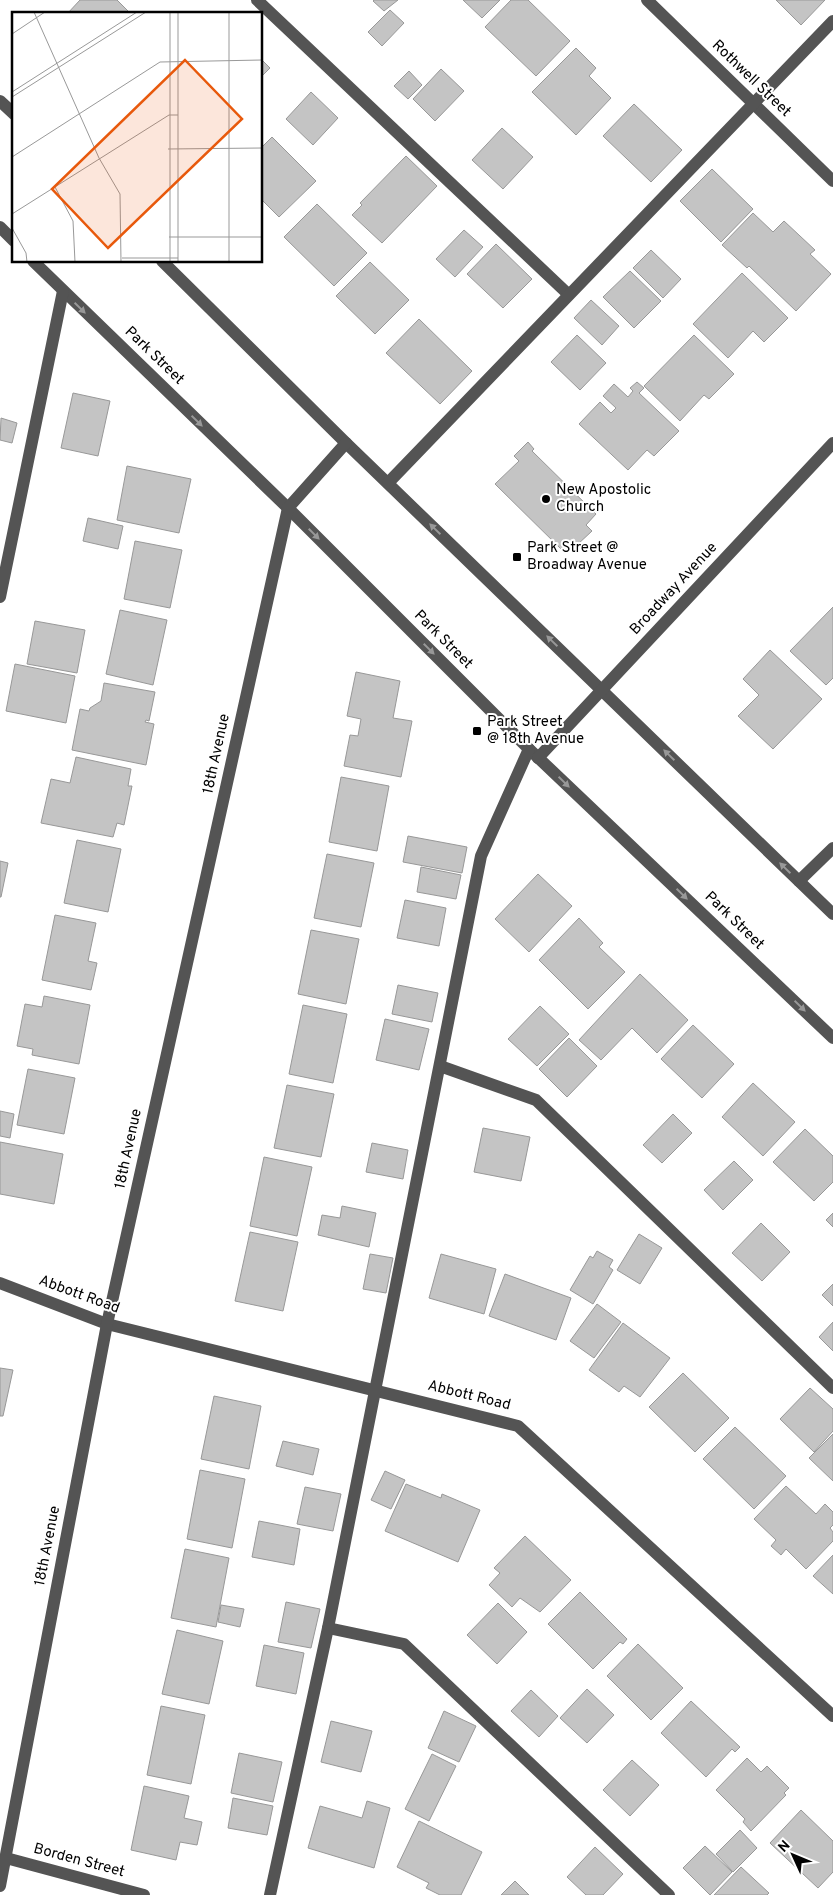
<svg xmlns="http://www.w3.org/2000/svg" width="833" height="1895" font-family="Overpass,sans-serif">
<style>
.building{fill:#c4c4c4;stroke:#989898}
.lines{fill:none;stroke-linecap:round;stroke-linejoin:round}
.minor{stroke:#545454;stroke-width:12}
.oneway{fill:#989898}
.poi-dot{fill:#000;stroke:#fff;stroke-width:2}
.labels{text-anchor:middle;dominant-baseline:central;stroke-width:4;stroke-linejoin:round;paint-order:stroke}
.street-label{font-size:15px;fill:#000;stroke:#fff}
.poi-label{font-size:15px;fill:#000;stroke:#fff;text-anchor:start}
.inset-road{fill:none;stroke:#999;stroke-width:1}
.view{fill:#e8590c;fill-opacity:0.15;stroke:#e8590c;stroke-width:2.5}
.inset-edge{fill:none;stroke:#000;stroke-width:2.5}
</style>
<rect width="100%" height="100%" fill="#fff"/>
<g class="building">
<polygon points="80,0 117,0 131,14 67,14"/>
<polygon points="398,0 384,11 373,1 374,0"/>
<polygon points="463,0 500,0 482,18"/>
<polygon points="511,0 528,0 570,41 536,76 485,27"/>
<polygon points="776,0 825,0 801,25"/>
<polygon points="390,10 404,23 382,46 368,32"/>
<polygon points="576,48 596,68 589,76 611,98 576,135 532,92"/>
<polygon points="261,59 270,68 261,77"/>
<polygon points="441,69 464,91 435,121 413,99"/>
<polygon points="409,71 422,85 408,99 394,86"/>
<polygon points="311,92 338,118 313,145 286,119"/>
<polygon points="634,104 682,150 651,182 603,136"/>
<polygon points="502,128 533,157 503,189 472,160"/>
<polygon points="272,137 316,181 279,217 261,199 261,148"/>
<polygon points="406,156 437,186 382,243 352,215 362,205 360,203"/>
<polygon points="712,169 753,209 721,242 680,201"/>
<polygon points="317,204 367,253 334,286 284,237"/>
<polygon points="753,213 773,232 784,221 815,250 810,254 831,274 796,311 749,266 747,268 722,245"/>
<polygon points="464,230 483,247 455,277 436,259"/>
<polygon points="496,244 532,279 503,308 467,274"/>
<polygon points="651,250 681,279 663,298 633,268"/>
<polygon points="370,262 409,300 375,334 336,296"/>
<polygon points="630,271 661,301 634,328 603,297"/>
<polygon points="742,273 788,318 764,342 753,331 728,358 693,324"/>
<polygon points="591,300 619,326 602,345 574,318"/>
<polygon points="419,319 472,371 440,404 386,353"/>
<polygon points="577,335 606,363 580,390 551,362"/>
<polygon points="694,335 734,374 709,399 704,395 680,421 644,386"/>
<polygon points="637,382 644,388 639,393 679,431 654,456 647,450 628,470 579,424 600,402 611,413 616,408 603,396 614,384 628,397 633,391 630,388"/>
<polygon points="73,393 110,401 98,456 61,448"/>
<polygon points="1,418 17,423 12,443 0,440"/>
<polygon points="528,442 534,449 532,451 596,514 586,525 592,531 577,545 572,540 562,550 495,484 519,461 514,456"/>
<polygon points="127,466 191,479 179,533 117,520"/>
<polygon points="88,518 123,526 118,549 83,541"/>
<polygon points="135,541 182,550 170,608 124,599"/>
<polygon points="833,607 833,678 826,685 790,651"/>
<polygon points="120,610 167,620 153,685 106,674"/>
<polygon points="35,621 85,630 77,673 27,664"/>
<polygon points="770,650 822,699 773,749 738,716 759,695 743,679"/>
<polygon points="15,664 75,676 66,723 6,711"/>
<polygon points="356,672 400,681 393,718 412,721 401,777 344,766 350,735 358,736 361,719 347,716"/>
<polygon points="104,683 155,692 149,721 146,720 145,722 154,724 146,765 72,750 80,709 89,711 90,708 101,701"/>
<polygon points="76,757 131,769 128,786 132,786 124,825 117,823 113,837 41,823 51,779 70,783"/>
<polygon points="341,777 389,786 377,851 329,842"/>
<polygon points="408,836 467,847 462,873 403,862"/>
<polygon points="77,840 121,849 108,912 64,903"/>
<polygon points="327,854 374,863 361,927 314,918"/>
<polygon points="0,861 8,863 1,897 0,897"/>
<polygon points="421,867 461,875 456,899 417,892"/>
<polygon points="538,874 572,906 529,952 495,919"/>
<polygon points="405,900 446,908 439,946 397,938"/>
<polygon points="55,915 96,923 88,961 97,963 91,990 42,980"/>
<polygon points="579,918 603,943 599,947 625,972 588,1009 539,960"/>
<polygon points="311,930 359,939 346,1004 298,994"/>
<polygon points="640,974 688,1020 657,1053 632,1028 601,1060 579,1040"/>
<polygon points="398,985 438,993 432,1022 392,1014"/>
<polygon points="44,996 90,1005 79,1064 32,1055 33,1049 17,1046 25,1004 42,1007"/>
<polygon points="303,1005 347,1014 333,1083 289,1074"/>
<polygon points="540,1006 569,1034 537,1066 508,1039"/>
<polygon points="385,1019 429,1029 419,1070 376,1060"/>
<polygon points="693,1025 734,1064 702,1098 661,1059"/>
<polygon points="569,1038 597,1066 567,1097 539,1069"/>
<polygon points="28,1069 75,1078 64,1134 17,1125"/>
<polygon points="753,1083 795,1122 763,1156 722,1117"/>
<polygon points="287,1085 334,1094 321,1157 274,1148"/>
<polygon points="0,1111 14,1114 10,1138 0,1136"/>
<polygon points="673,1114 692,1133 662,1163 643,1145"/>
<polygon points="483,1128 530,1137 521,1181 474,1172"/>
<polygon points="805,1129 833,1156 833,1182 814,1201 773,1162"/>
<polygon points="0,1142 63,1154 54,1204 0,1194"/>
<polygon points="372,1143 408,1150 403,1179 366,1172"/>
<polygon points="264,1157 312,1167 297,1236 250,1226"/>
<polygon points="734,1161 753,1180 723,1210 704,1190"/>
<polygon points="342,1206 376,1213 369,1247 318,1235 322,1215 340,1218"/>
<polygon points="833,1213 833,1227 826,1220"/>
<polygon points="761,1223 790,1252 762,1281 732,1253"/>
<polygon points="250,1232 298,1242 283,1311 235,1301"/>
<polygon points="639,1234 662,1248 640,1284 617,1270"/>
<polygon points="597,1251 613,1260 609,1267 613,1270 593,1304 570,1290 590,1256 593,1258"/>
<polygon points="370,1254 393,1258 386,1293 363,1289"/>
<polygon points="441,1254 496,1269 484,1314 429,1298"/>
<polygon points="505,1274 571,1298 556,1340 489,1316"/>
<polygon points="833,1284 833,1306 822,1295"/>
<polygon points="597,1304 621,1322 594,1358 570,1341"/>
<polygon points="833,1322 833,1351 819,1337"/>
<polygon points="623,1323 670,1358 640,1397 624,1386 619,1392 589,1370"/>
<polygon points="0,1368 13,1370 3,1416 0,1416"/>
<polygon points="683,1373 729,1418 695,1452 649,1407"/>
<polygon points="810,1388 833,1409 833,1431 814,1452 780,1419"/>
<polygon points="214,1396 261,1406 249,1469 201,1459"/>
<polygon points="735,1427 786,1476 754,1509 703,1459"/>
<polygon points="833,1434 833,1481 809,1458"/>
<polygon points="283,1441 319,1449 313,1475 276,1466"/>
<polygon points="200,1470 245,1479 232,1548 187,1539"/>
<polygon points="385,1471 405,1480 391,1509 371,1500"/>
<polygon points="406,1484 441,1498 442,1494 480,1510 458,1562 385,1531"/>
<polygon points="786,1486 816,1514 825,1504 833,1512 833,1525 830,1528 833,1532 833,1541 806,1569 786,1549 781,1555 771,1546 776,1540 754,1519"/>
<polygon points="305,1487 341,1494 333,1531 297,1524"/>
<polygon points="259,1521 300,1529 294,1565 252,1557"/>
<polygon points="525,1536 571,1580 540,1612 520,1598 512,1607 489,1585 500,1573 494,1568"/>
<polygon points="185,1549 229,1558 216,1627 171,1618"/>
<polygon points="833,1555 833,1594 813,1576"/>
<polygon points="580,1592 627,1639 623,1644 620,1642 593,1669 548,1624"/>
<polygon points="286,1602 320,1609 311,1648 278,1642"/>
<polygon points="498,1603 527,1632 497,1664 467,1635"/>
<polygon points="221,1605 244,1609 240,1627 218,1622"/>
<polygon points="177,1630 223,1641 209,1704 162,1694"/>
<polygon points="638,1644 683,1688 651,1720 607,1676"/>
<polygon points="264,1645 304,1653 296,1694 256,1686"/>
<polygon points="587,1689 614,1715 587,1743 560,1718"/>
<polygon points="531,1690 558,1716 539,1737 511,1711"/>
<polygon points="691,1701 740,1747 735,1752 732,1749 706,1777 661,1733"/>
<polygon points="161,1706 205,1715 191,1784 147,1775"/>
<polygon points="444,1711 476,1726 459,1762 428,1748"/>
<polygon points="331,1721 372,1731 361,1772 321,1762"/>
<polygon points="239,1753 282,1762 273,1802 231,1793"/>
<polygon points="432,1754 456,1766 429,1821 405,1809"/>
<polygon points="747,1758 761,1772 767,1766 789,1788 784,1793 786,1795 751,1831 743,1822 745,1819 716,1790"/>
<polygon points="632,1760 659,1785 630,1816 603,1790"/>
<polygon points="144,1786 189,1796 184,1818 202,1822 197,1845 180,1842 176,1860 131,1850"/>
<polygon points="233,1798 273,1806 267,1835 228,1828"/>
<polygon points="367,1801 390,1808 374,1868 308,1848 320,1806 362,1818"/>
<polygon points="801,1810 833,1841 833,1872 818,1888 770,1843"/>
<polygon points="419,1821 482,1852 461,1895 440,1895 426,1888 429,1883 397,1867"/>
<polygon points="740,1830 757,1848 733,1872 716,1854"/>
<polygon points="705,1846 732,1872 710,1895 683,1868"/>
<polygon points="595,1847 623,1874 603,1895 586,1895 567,1877"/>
<polygon points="741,1867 769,1893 767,1895 714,1895"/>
<polygon points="515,1881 529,1895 501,1895"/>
</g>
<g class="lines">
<g class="minor">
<polyline points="257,0 568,294"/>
<polyline points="647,0 833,181"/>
<polyline points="0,101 14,114"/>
<polyline points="0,227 14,241"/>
<polyline points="33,261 288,508 529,749 833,1038"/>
<polyline points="162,261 346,443 833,914"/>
<polyline points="388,483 833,21"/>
<polyline points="0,597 63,291"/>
<polyline points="538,758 833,443"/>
<polyline points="799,881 833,848"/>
<polyline points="440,1066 536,1100 833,1388"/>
<polyline points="0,1283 107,1324 518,1426 833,1716"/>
<polyline points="328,1628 404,1644 669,1895"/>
<polyline points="6,1858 144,1895"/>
<polyline points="0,1886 107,1324 288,508 346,443"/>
<polyline points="270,1895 328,1628 481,856 529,749"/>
</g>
</g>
<defs><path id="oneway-solid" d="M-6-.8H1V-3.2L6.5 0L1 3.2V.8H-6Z" transform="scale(1.25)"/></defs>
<g class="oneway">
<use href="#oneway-solid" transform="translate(80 308) rotate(44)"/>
<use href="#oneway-solid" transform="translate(197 421) rotate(44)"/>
<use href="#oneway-solid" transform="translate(435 529) rotate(-136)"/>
<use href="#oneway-solid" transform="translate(314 534) rotate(45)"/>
<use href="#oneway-solid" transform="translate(552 641) rotate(-136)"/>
<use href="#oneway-solid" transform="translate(429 649) rotate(45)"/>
<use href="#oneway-solid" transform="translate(669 755) rotate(-136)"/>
<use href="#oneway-solid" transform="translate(564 782) rotate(44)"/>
<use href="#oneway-solid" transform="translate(785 868) rotate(-136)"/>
<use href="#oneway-solid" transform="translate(682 894) rotate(44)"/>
<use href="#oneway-solid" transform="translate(800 1006) rotate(44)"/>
</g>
<g class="poi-dot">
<circle cx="546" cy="499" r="5"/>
<rect x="512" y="552" width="10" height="10" rx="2.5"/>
<rect x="472" y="726" width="10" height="10" rx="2.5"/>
</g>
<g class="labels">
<g class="street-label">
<text transform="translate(751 79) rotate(44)">Rothwell Street</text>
<text transform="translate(154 356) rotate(44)">Park Street</text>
<text transform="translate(674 589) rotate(-47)">Broadway Avenue</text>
<text transform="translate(443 640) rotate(45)">Park Street</text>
<text transform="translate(217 754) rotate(-78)">18th Avenue</text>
<text transform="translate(734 921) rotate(44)">Park Street</text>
<text transform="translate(129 1149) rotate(-78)">18th Avenue</text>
<text transform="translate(79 1295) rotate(20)">Abbott Road</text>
<text transform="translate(469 1396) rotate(14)">Abbott Road</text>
<text transform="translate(48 1546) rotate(-79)">18th Avenue</text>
<text transform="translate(79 1861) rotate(15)">Borden Street</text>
</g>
<g class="poi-label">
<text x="556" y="490">New Apostolic<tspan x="556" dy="17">Church</tspan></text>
<text x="527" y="548">Park Street @<tspan x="527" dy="17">Broadway Avenue</tspan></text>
<text x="487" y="722">Park Street<tspan x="487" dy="17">@ 18th Avenue</tspan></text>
</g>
</g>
<g transform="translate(12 12)">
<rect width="250" height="250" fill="#fff"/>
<path class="inset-road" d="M 22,0 L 87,146 L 108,182 L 109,250M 0,22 L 33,0M 0,80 L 125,0M 0,85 L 134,0M 156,137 L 250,136M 0,145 L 148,50 L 250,48M 43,175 L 61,209 L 63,250M 0,202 L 157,103 L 166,103M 0,216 L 14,241 L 15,250M 157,225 L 250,225M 110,246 L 166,246M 158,250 L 158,0M 166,250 L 166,0M 217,250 L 217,0"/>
<path class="view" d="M 173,48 L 230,107 L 96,236 L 40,177 Z"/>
<rect width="250" height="250" class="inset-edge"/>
</g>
<g transform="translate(793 1855) rotate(314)" stroke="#ffffff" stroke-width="4" paint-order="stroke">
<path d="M0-4L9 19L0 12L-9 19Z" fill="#000000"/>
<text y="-8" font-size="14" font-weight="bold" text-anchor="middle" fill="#000000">N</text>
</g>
</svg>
